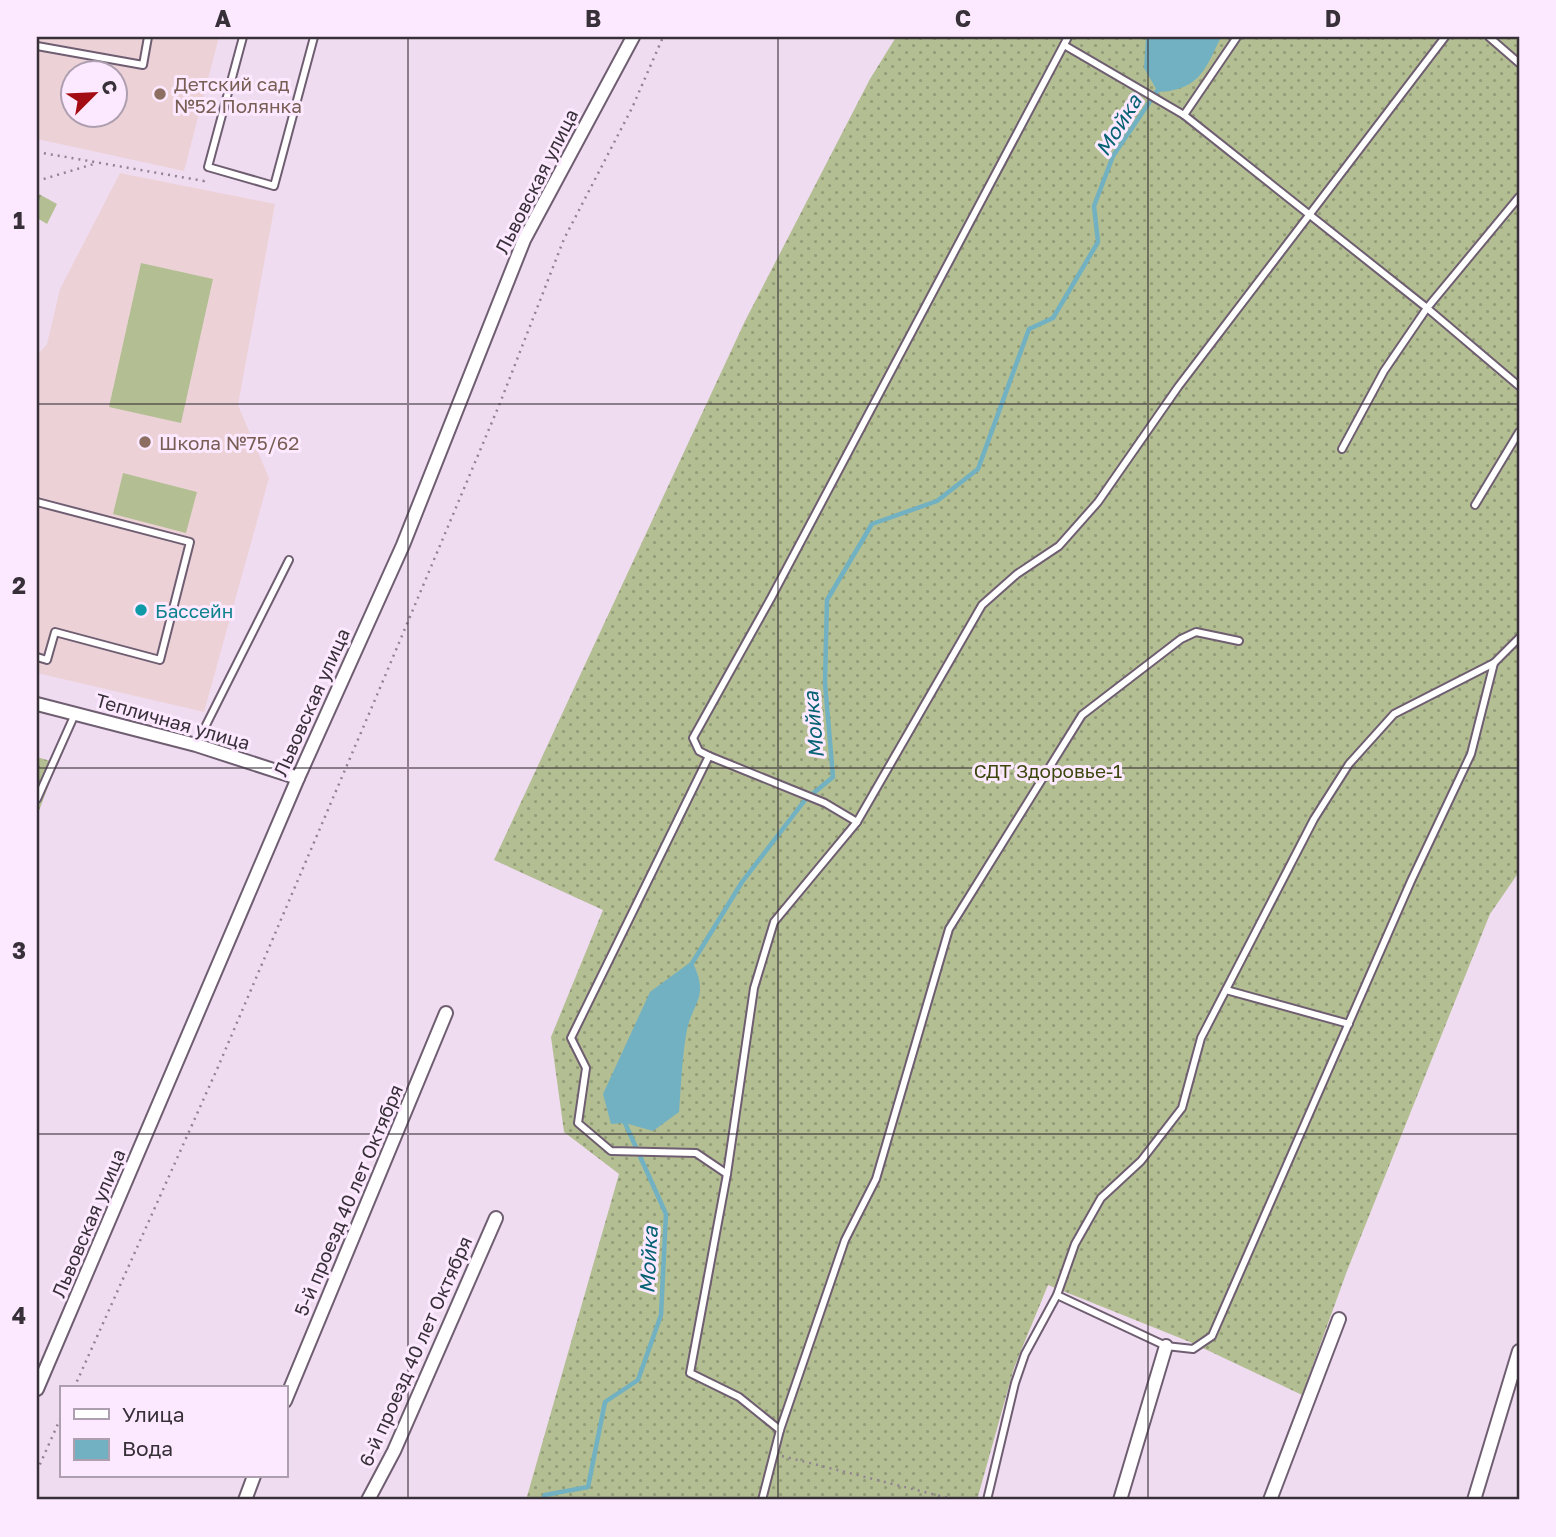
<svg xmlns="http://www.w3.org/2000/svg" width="1556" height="1537" font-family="'Golos Text',sans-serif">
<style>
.education{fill:#ecd2d7;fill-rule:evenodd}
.grass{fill:url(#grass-dots)}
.park{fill:url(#park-crowns)}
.pitch{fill:#b3bf92}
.water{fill:#72b1c2}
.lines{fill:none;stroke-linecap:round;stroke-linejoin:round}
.stream{stroke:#72b1c2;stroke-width:4.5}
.lane-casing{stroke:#6f5e71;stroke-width:10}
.street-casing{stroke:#6f5e71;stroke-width:16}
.path{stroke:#918392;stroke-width:2.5;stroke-dasharray:2 5;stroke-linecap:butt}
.lane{stroke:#fff;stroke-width:6}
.street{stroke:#fff;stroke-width:12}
.grid{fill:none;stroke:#383039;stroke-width:2;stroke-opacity:0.55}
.education-dot{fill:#8d6e63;stroke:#fde9ff;stroke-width:2.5}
.culture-dot{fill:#0f9aa8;stroke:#fde9ff;stroke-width:2.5}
.labels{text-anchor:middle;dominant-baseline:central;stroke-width:6;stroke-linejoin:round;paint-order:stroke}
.education-label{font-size:19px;fill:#785e54;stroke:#fde9ff;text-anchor:start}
.street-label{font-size:19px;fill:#383039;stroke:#fde9ff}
.culture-label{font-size:19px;fill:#0d838f;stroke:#fde9ff;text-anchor:start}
.park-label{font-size:19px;fill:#3c470e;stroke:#fde9ff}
.water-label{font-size:21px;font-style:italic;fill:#076274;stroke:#fde9ff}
.neatline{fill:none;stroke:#383039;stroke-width:2.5}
.grid-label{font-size:23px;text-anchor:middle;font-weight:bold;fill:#383039}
</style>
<defs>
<pattern id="grass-dots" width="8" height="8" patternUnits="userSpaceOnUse" patternTransform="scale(1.75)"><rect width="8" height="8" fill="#b3bf92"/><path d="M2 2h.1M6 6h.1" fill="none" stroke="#939c78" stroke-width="1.8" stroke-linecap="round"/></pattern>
<pattern id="park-crowns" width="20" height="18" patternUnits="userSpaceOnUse" patternTransform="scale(1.75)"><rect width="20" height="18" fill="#b3bf92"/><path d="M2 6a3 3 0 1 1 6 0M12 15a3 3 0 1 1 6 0" fill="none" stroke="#939c78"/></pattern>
</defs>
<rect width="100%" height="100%" fill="#f0dcf1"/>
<g class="education">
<path d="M 37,37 L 219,37 L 184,171 L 37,139 ZM 74,74 L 116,74 L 116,116 L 74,116 Z"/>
<polygon points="120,173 275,204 238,405 269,478 204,712 37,673 37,355 47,344 60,289"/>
</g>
<g class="grass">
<polygon points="896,37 1519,37 1519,872 1490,914 1347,1271 1302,1395 1190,1342 1048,1285 1014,1368 977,1500 526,1500 619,1174 564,1132 551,1037 603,910 494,860 745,321 870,79"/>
<polygon points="37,757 57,763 37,816"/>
</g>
<polygon class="park" points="37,193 57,204 47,224 37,218"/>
<g class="pitch">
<polygon points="141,263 213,279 181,423 109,407"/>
<polygon points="123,473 197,492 186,533 113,514"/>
</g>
<g class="water">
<path d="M 1146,37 L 1221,37 C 1205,70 1199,90 1158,92 L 1144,68 Z"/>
<path d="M 692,961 C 711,999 691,1002 686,1035 C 682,1060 681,1087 679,1112 L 653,1131 L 625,1123 L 611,1124 L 603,1094 L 650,992 Z"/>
</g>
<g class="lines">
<g class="stream">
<polyline points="691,965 742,882 805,800 833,777 825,683 827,600 872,524 937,501 978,469 1029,329 1053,318 1098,242 1094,206 1113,156 1159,88"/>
<polyline points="542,1500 545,1495 588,1487 605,1402 638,1380 661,1315 666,1214 625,1123 627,1118"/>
</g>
<defs>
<g id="lane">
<polyline points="243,37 208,167 274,186 314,37"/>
<polyline points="1489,37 1519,63"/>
<polyline points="1064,45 1184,115 1427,308 1519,386"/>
<polyline points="37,46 143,65 148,37"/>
<polyline points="1184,115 1237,37"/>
<polyline points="1342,449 1384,371 1427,308 1519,197"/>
<polyline points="37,502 190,542 160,660 55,632 47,660 37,657"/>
<polyline points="1475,505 1519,432"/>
<polyline points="196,745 289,560"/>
<polyline points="709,756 699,751 693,738 771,598 1068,37"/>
<polyline points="37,799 75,714"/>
<polyline points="1226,990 1349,1024"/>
<polyline points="727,1174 696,1153 611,1151 578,1123 586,1068 571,1038 709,756 825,803 857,822"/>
<polyline points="1057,1295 1166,1346 1193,1349 1212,1336 1411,881 1471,754 1494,663"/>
<polyline points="780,1430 739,1397 690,1373 727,1174 754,988 774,922 857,822 982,605 1017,574 1059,546 1098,502 1178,387 1445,37"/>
<polyline points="762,1500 780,1430 845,1240 876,1179 949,929 1082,715 1181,639 1196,632 1239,641"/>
<polyline points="987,1500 1015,1383 1025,1354 1057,1295 1075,1244 1101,1198 1141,1161 1182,1108 1201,1038 1314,819 1349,764 1394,714 1494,663 1519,638"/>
</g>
<g id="street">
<polyline points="37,704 196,745 298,778"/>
<polyline points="37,1389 298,778 403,545 524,240 633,37"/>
<polyline points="285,1401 446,1013"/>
<polyline points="245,1500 254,1476"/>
<polyline points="368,1500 394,1451 496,1218"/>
<polyline points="1120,1500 1166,1346"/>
<polyline points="1270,1500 1339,1319"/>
<polyline points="1474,1500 1519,1351"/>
</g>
</defs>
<use href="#lane" class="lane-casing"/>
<use href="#street" class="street-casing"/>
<g class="path">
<polyline points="37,152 204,181 205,177"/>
<polyline points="37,181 97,163"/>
<polyline points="74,1388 218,1067 377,695 500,403 564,239 632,108 663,37"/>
<polyline points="782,1456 956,1500"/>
<polyline points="37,1471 61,1417"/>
</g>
<use href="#lane" class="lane"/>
<use href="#street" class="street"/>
</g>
<path class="grid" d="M 408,37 L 408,1500M 778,37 L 778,1500M 1148,37 L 1148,1500M 37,404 L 1519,404M 37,768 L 1519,768M 37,1134 L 1519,1134"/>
<g class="education-dot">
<circle cx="160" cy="94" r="7"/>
<circle cx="145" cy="442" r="7"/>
</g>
<circle class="culture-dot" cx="141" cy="610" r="7"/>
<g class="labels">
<g class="education-label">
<text x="174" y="83">Детский сад<tspan x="174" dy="22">№52 Полянка</tspan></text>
<text x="159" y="442">Школа №75/62</text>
</g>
<g class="street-label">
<text transform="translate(536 181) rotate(-63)">Львовская улица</text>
<text transform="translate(311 702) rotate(-66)">Львовская улица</text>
<text transform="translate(173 721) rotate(16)">Тепличная улица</text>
<text transform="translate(348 1200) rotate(-67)">5-й проезд 40 лет Октября</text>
<text transform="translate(88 1223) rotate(-67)">Львовская улица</text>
<text transform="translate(415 1351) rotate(-66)">6-й проезд 40 лет Октября</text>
</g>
<g class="culture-label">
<text x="155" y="610">Бассейн</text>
</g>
<g class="park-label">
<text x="1048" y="770">СДТ Здоровье-1</text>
</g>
<g class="water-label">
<text transform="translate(1118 125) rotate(-58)">Мойка</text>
<text transform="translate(813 725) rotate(-95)">Мойка</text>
<text transform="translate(648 1260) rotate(-87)">Мойка</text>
</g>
</g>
<rect width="1556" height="1537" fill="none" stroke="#fde9ff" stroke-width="77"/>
<rect x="60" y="1386" width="228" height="91" fill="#fde9ff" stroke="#ae9fb0" stroke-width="2"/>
<rect x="74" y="1409" width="35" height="10" fill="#ffffff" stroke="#ae9fb0" stroke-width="2"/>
<text x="122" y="1422" font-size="21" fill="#383039">Улица</text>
<rect x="74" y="1439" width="35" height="21" fill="#72b1c2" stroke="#ae9fb0" stroke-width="2"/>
<text x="122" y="1456" font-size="21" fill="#383039">Вода</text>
<g transform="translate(94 94) rotate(66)"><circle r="33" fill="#fde9ff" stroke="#ae9fb0" stroke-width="2"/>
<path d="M0-5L12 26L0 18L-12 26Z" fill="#a40c13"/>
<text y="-10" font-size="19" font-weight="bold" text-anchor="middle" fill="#383039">С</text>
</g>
<rect x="38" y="38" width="1480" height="1460" class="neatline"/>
<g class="grid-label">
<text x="223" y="27">A</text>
<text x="593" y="27">B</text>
<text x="963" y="27">C</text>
<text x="1333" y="27">D</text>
<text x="19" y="229">1</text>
<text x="19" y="594">2</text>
<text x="19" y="959">3</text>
<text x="19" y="1324">4</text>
</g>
</svg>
